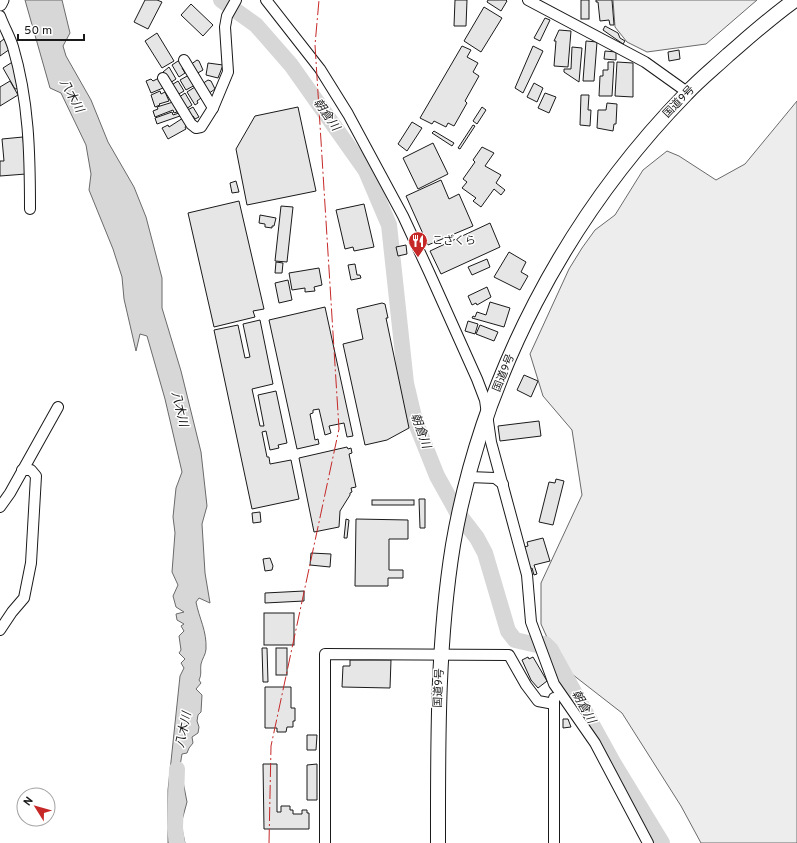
<svg xmlns="http://www.w3.org/2000/svg" width="797" height="843" font-family="Overpass,'Noto Sans JP',sans-serif">
<style>
.green{fill:#ededed;stroke:#6a6a6a}
.water{fill:#d7d7d7;stroke:#6a6a6a}
.lines{fill:none;stroke-linecap:round;stroke-linejoin:round}
.river{stroke:#d7d7d7;stroke-width:16}
.building{fill:#e6e6e6;stroke:#1a1a1a}
.minor-casing{stroke:#1a1a1a;stroke-width:12}
.major-casing{stroke:#1a1a1a;stroke-width:15}
.highway-casing{stroke:#1a1a1a;stroke-width:16}
.minor{stroke:#fff;stroke-width:10}
.major{stroke:#fff;stroke-width:13}
.highway{stroke:#fff;stroke-width:14}
.power{stroke:#c62828;stroke-width:1;stroke-dasharray:14 3 2 3;stroke-linecap:butt}
.labels{text-anchor:middle;dominant-baseline:central;stroke-width:3;stroke-linejoin:round;paint-order:stroke}
.street-label{font-size:11px;fill:#1a1a1a;stroke:#fff}
.poi-label{font-size:11px;fill:#1a1a1a;stroke:#fff;text-anchor:start}
.water-label{font-size:12px;font-style:italic;fill:#1a1a1a;stroke:#fff}
</style>
<rect width="100%" height="100%" fill="#fff"/>
<g class="green">
<polygon points="613,0 757,0 706,44 647,52 627,42 615,27"/>
<polygon points="797,101 797,843 701,843 681,806 622,713 559,664 541,624 541,583 582,495 572,430 543,396 530,354 569,269 582,248 595,230 615,215 643,170 667,151 679,156 716,180 745,164"/>
</g>
<path class="water" d="M 25,0 L 62,0 L 70,33 L 63,46 L 66,56 L 91,100 L 108,142 L 134,187 L 146,217 L 162,278 L 162,308 L 181,371 L 201,452 L 207,506 L 202,524 L 205,573 L 210,603 L 199,598 L 196,602 C 199,618 207,631 206,649 C 206,654 202,659 201,664 C 200,670 202,674 199,680 L 201,683 L 196,689 L 202,695 L 201,712 L 198,715 L 197,721 L 199,727 L 198,733 L 192,737 L 193,743 L 189,748 L 187,753 L 182,754 L 180,766 L 187,802 L 181,824 L 185,843 L 168,843 L 168,790 L 180,676 L 184,668 L 181,663 L 185,659 L 179,653 L 181,650 L 179,636 L 184,631 L 181,626 L 184,624 L 177,620 L 176,614 L 184,612 L 176,607 L 173,596 L 178,585 L 172,572 L 175,533 L 173,517 L 176,488 L 182,472 L 165,399 L 147,336 L 140,334 L 136,351 L 124,299 L 122,277 L 113,249 L 89,190 L 91,174 L 86,145 L 61,93 L 50,88 Z"/>
<g class="lines">
<g class="river">
<polyline points="221,0 256,25 291,65 366,171 389,225 406,383 415,421 437,476 457,512 477,538 485,553 508,631 515,640 537,645 545,644 551,650 614,764 662,843"/>
<polyline points="177,843 175,828 177,769"/>
</g>
</g>
<g class="building">
<polygon points="145,0 157,0 162,2 148,29 134,22"/>
<polygon points="455,0 467,0 466,26 454,26"/>
<polygon points="488,0 506,0 507,1 501,11 487,2"/>
<rect x="581" y="0" width="8" height="19"/>
<polygon points="596,0 612,0 614,25 610,25 609,20 600,21 598,2 596,2"/>
<polygon points="191,4 213,25 203,36 181,15"/>
<polygon points="484,7 502,18 481,52 464,41"/>
<polygon points="545,18 550,20 540,41 534,38"/>
<polygon points="605,26 618,33 620,38 625,41 623,44 603,30"/>
<polygon points="559,30 571,31 568,67 554,66 556,41 554,41"/>
<polygon points="157,33 174,61 162,68 145,41"/>
<polygon points="4,39 10,49 0,56 0,42"/>
<polygon points="586,41 597,42 594,81 583,81"/>
<polygon points="462,46 471,50 467,57 478,63 473,72 479,76 465,101 467,103 454,126 448,123 446,127 434,121 432,124 420,118"/>
<polygon points="533,46 543,51 523,93 515,88"/>
<polygon points="572,47 582,48 579,82 564,72 564,69 571,69"/>
<polygon points="679,50 680,59 669,61 668,52"/>
<polygon points="605,51 616,52 616,60 604,59"/>
<polygon points="197,60 199,61 203,70 196,74 190,65"/>
<polygon points="14,61 21,88 15,89 3,68"/>
<polygon points="178,61 181,61 184,67 182,68 185,73 179,77 172,65"/>
<polygon points="608,62 614,62 612,96 599,96 600,76 603,76 603,70 608,70"/>
<polygon points="617,62 633,63 633,97 615,96"/>
<polygon points="208,63 223,65 218,78 206,75"/>
<polygon points="169,67 176,79 170,83 163,72"/>
<polygon points="189,75 195,85 186,90 180,80"/>
<polygon points="159,78 163,88 151,93 146,81 151,79 153,81"/>
<polygon points="208,80 211,81 215,89 208,94 202,84"/>
<polygon points="10,81 18,95 0,106 0,87"/>
<polygon points="178,81 184,91 177,95 170,86"/>
<polygon points="534,83 543,88 537,102 527,97"/>
<polygon points="195,87 201,98 197,101 198,103 195,105 187,92"/>
<polygon points="160,91 161,94 165,92 169,101 159,104 160,105 155,107 151,95"/>
<polygon points="185,93 192,105 186,109 178,98"/>
<polygon points="545,93 556,97 549,113 538,108"/>
<polygon points="581,95 589,95 588,110 591,110 590,126 580,125"/>
<polygon points="173,102 177,112 174,113 173,110 155,117 153,111 158,109 157,107"/>
<polygon points="607,103 617,104 616,124 614,124 613,131 597,128 598,110 606,110"/>
<polygon points="193,107 199,117 195,119 193,116 190,118 186,111"/>
<polygon points="298,107 316,191 247,205 236,149 255,116"/>
<polygon points="482,107 486,110 477,124 473,121"/>
<polygon points="172,112 173,115 179,113 180,116 157,124 155,118"/>
<polygon points="183,118 187,126 185,127 186,129 168,139 162,128 168,125 169,127"/>
<polygon points="412,122 422,128 407,151 398,144"/>
<polygon points="473,125 475,126 460,149 458,148"/>
<polygon points="434,131 454,143 452,146 432,133"/>
<polygon points="23,137 26,174 0,176 0,161 4,161 2,139"/>
<polygon points="433,143 448,174 418,189 403,158"/>
<polygon points="482,147 494,153 485,166 501,175 496,183 505,190 501,195 494,189 481,207 473,201 476,198 462,188 467,182 463,179 475,162 473,160"/>
<polygon points="441,180 449,199 459,194 473,226 428,245 406,196"/>
<polygon points="236,181 239,192 232,193 230,183"/>
<polygon points="239,201 264,309 253,311 255,317 214,327 188,213"/>
<polygon points="364,204 374,247 354,251 353,247 345,249 336,210"/>
<polygon points="281,206 293,207 287,262 275,261"/>
<polygon points="260,215 276,218 274,226 272,226 272,228 265,227 265,224 259,223"/>
<polygon points="490,223 500,247 441,274 430,251"/>
<polygon points="406,245 407,254 398,256 396,247"/>
<polygon points="509,252 526,262 521,272 528,276 520,290 494,277"/>
<polygon points="487,259 490,267 472,275 468,267"/>
<polygon points="276,262 283,263 282,273 275,273"/>
<polygon points="355,264 357,275 360,275 361,278 351,280 348,265"/>
<polygon points="319,268 322,285 314,287 315,291 305,292 305,288 292,290 289,273"/>
<polygon points="288,280 292,300 279,303 275,283"/>
<polygon points="487,287 491,297 477,305 476,303 472,305 468,296"/>
<polygon points="490,302 510,308 504,327 472,318 473,316 475,317 477,312 486,315"/>
<polygon points="382,303 385,304 388,318 386,318 409,428 387,440 365,445 343,344 363,339 357,309"/>
<polygon points="325,307 353,436 347,437 344,423 329,426 331,433 325,435 319,409 313,410 313,413 310,414 315,440 318,439 319,444 297,449 269,320"/>
<polygon points="260,320 273,384 252,389 260,426 264,426 258,395 276,391 287,443 278,445 279,448 270,450 266,431 262,432 267,457 269,457 270,464 291,460 299,499 252,509 214,330 238,325 245,358 250,357 243,324"/>
<polygon points="468,321 478,324 475,334 465,331"/>
<polygon points="480,325 498,332 494,341 476,334"/>
<polygon points="524,375 538,381 531,397 517,390"/>
<polygon points="539,421 541,436 500,441 498,426"/>
<polygon points="347,447 348,449 351,448 352,453 349,454 356,487 351,488 352,492 350,493 350,495 340,511 339,527 314,532 299,458"/>
<polygon points="556,479 564,481 553,525 539,522 549,482 555,483"/>
<polygon points="419,499 425,499 425,528 420,528"/>
<rect x="372" y="500" width="42" height="5"/>
<polygon points="260,512 261,522 253,523 252,513"/>
<polygon points="346,519 349,520 347,538 344,538"/>
<polygon points="356,519 408,520 408,539 389,539 389,570 403,570 403,578 388,578 388,586 355,586"/>
<polygon points="543,538 550,561 534,565 537,574 534,575 532,568 528,570 524,547 528,546 527,542"/>
<polygon points="311,553 331,554 330,567 310,565"/>
<polygon points="270,558 273,566 272,570 265,571 263,559"/>
<polygon points="304,591 304,601 265,603 265,593"/>
<rect x="264" y="613" width="30" height="32"/>
<polygon points="262,648 267,648 268,682 263,682"/>
<rect x="276" y="648" width="11" height="27"/>
<polygon points="528,657 529,659 533,657 547,681 538,688 531,680 522,660"/>
<polygon points="350,660 391,660 390,688 342,687 343,666 350,666"/>
<polygon points="265,687 291,687 291,708 295,708 295,721 293,721 293,727 287,727 286,732 277,732 277,728 265,728"/>
<polygon points="563,719 568,719 571,727 563,728"/>
<polygon points="307,735 317,735 316,750 307,750"/>
<polygon points="263,764 277,764 277,812 281,812 281,806 290,806 290,810 293,810 293,814 302,814 302,810 307,810 307,813 309,813 309,829 264,829"/>
<polygon points="317,764 317,800 307,800 307,765"/>
</g>
<g class="lines">
<defs>
<g id="minor">
<polyline points="266,0 320,69 348,114 403,216 429,272 477,379 485,400 491,442 527,575 531,622 554,684 595,743 648,843"/>
<polyline points="528,0 645,62 687,92"/>
<path d="M 0,16 C 4,27 10,37 13,47 C 29,101 30,154 30,209"/>
<polyline points="184,60 213,108"/>
<polyline points="163,78 191,124 196,128 201,127 213,108 228,72 225,27 227,16 236,0"/>
<polyline points="469,477 495,478 503,484"/>
<polyline points="0,507 10,493 58,407"/>
<polyline points="0,630 12,612 24,598 31,563 36,476 31,470 22,470"/>
<polyline points="325,843 325,654 509,655 526,685 538,701 554,704"/>
<polyline points="554,843 554,698"/>
</g>
<polyline id="major" points="0,4 2,0"/>
<path id="highway" d="M 438,843 C 438,744 437,644 453,545 C 482,377 566,217 686,94 C 699,80 714,68 728,55 C 750,36 771,17 795,0"/>
</defs>
<use href="#minor" class="minor-casing"/>
<use href="#major" class="major-casing"/>
<use href="#highway" class="highway-casing"/>
<use href="#minor" class="minor"/>
<use href="#major" class="major"/>
<use href="#highway" class="highway"/>
<polyline class="power" points="269,843 271,746 339,429 315,45 319,0"/>
</g>
<defs>
<symbol id="restaurant-pin" viewBox="-11 -11 22 30"><path d="M0 17L-7.5 6A9.5 9.5 0 1 1 7.5 6Z" fill="#c62828" stroke="#fff"/><path d="M-5-6h1v4h1v-4h1v4h1v-4h1v5L-1.5 .5V6h-2V.5L-5-1ZM5-6V6H3V1.5H1.5Q1.5-4 5-6Z" fill="#fff"/></symbol>
</defs>
<g fill-rule="evenodd">
<use href="#restaurant-pin" x="407" y="230" width="22" height="30"/>
</g>
<g class="labels">
<g class="street-label">
<text transform="translate(679 102) rotate(-46)">国道9号</text>
<text transform="translate(504 373) rotate(-68)">国道9号</text>
<text transform="translate(439 688) rotate(-87)">国道9号</text>
</g>
<g class="poi-label">
<text x="432" y="241">こざくら</text>
</g>
<g class="water-label">
<text transform="translate(71 96) rotate(61)">八木川</text>
<text transform="translate(326 115) rotate(55)">朝倉川</text>
<text transform="translate(179 409) rotate(77)">八木川</text>
<text transform="translate(420 431) rotate(70)">朝倉川</text>
<text transform="translate(583 707) rotate(61)">朝倉川</text>
<text transform="translate(184 730) rotate(-78)">八木川</text>
</g>
</g>
<g transform="translate(36 807) rotate(307)"><circle r="19" fill="#ffffff" stroke="#a3a3a3"/>
<path d="M0-3L7 15L0 10L-7 15Z" fill="#c62828"/>
<text y="-6" font-size="11" font-weight="bold" text-anchor="middle" fill="#1a1a1a">N</text>
</g>
<path d="M18 34v6h66v-6" fill="none" stroke="#1a1a1a" stroke-width="2"/>
<text x="24" y="34" font-size="12" fill="#1a1a1a" stroke="#ffffff" stroke-width="3" paint-order="stroke">50 m</text>
</svg>
